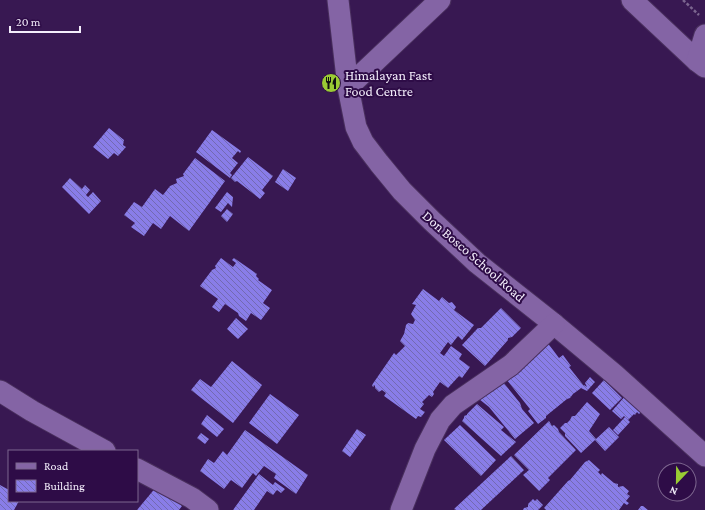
<svg xmlns="http://www.w3.org/2000/svg" width="705" height="510" font-family="'Crimson Pro',serif">
<style>
.building{fill:url(#building-back-hatch)}
.lines{fill:none;stroke-linecap:round;stroke-linejoin:round}
.minor-casing{stroke:#492f5d;stroke-width:23}
.path{stroke:#7b658f;stroke-width:2.5;stroke-dasharray:3 2;stroke-linecap:butt}
.minor{stroke:#8464a5;stroke-width:21}
.labels{text-anchor:middle;dominant-baseline:central;stroke-width:4;stroke-linejoin:round;paint-order:stroke}
.poi-label{font-size:14px;fill:#f3edfb;stroke:#2e0c47;text-anchor:start}
.street-label{font-size:14px;fill:#f3edfb;stroke:#2e0c47}
</style>
<defs>
<pattern id="building-back-hatch" width="6" height="6" patternUnits="userSpaceOnUse"><rect width="6" height="6" fill="#897de8"/><path d="M-1 5l2 2M0 0l6 6M5-1l2 2" fill="none" stroke="#736ab1"/></pattern>
</defs>
<rect width="100%" height="100%" fill="#381852"/>
<g class="building">
<polygon points="109,128 124,140 123,145 126,147 118,156 114,153 108,159 93,147"/>
<polygon points="212,130 241,151 240,153 238,151 232,158 238,163 230,173 232,175 230,178 196,152"/>
<polygon points="248,157 273,176 262,190 265,193 260,199 237,181 235,182 231,178"/>
<polygon points="195,158 225,181 189,231 170,216 161,229 153,223 144,236 131,227 135,223 124,215 134,202 142,207 155,189 163,195 170,186 177,183 176,179 184,176 183,174"/>
<polygon points="283,169 296,178 288,191 275,182"/>
<polygon points="70,178 82,189 85,185 90,190 86,195 88,197 93,192 101,201 89,214 62,187"/>
<polygon points="227,192 233,197 232,207 228,203 221,212 215,208"/>
<polygon points="227,209 233,214 227,222 221,216"/>
<polygon points="221,258 233,267 236,263 232,260 234,258 257,274 256,276 259,279 258,280 272,290 263,303 270,308 261,320 251,313 246,321 239,316 238,313 225,304 219,312 212,307 218,299 200,286 212,270 216,268 215,266"/>
<polygon points="423,289 439,301 442,297 449,303 452,302 456,307 454,310 474,325 462,340 458,336 451,345 448,342 440,353 444,356 451,346 462,354 459,359 470,367 462,378 459,376 448,388 440,382 433,392 434,394 432,397 429,395 422,402 424,404 420,409 425,412 421,417 418,416 416,419 384,396 386,393 382,390 379,392 375,388 375,385 373,387 372,385 394,353 396,355 405,346 400,341 404,334 406,325 408,323 413,324 415,320 411,314 416,305 412,304"/>
<polygon points="501,308 521,328 512,337 508,338 508,340 485,366 462,345 478,328 481,328"/>
<polygon points="236,318 248,329 238,339 227,329"/>
<polygon points="544,338 559,358 563,355 571,366 569,367 584,386 573,394 570,398 567,399 546,416 546,418 538,424 528,411 530,409 502,374"/>
<polygon points="232,361 262,385 260,388 233,423 191,390 200,379 211,387"/>
<polygon points="499,377 520,403 522,409 534,423 515,439 489,407 479,399"/>
<polygon points="590,377 595,382 587,391 581,388 584,385 587,387 585,383"/>
<polygon points="604,380 622,398 610,410 592,393"/>
<polygon points="270,394 299,415 277,444 249,423"/>
<polygon points="627,394 644,409 639,414 637,412 635,415 634,414 628,420 624,416 621,419 612,411"/>
<polygon points="587,402 600,414 589,431 596,439 609,427 619,437 605,451 595,440 581,453 565,436 565,433 560,428 565,423 567,423 570,420 572,416 575,416"/>
<polygon points="477,404 504,427 501,430 516,442 501,456 462,421 464,418 464,416 467,415 467,414"/>
<polygon points="207,415 224,429 217,437 201,424"/>
<polygon points="625,417 630,422 618,435 613,430"/>
<polygon points="549,421 552,426 554,425 558,429 559,432 576,450 548,478 550,480 539,491 523,475 529,470 514,455"/>
<polygon points="460,425 496,460 481,476 444,440"/>
<polygon points="357,429 366,435 350,457 342,451"/>
<polygon points="245,430 308,475 296,494 274,478 276,474 264,466 256,476 253,473 242,488 231,480 224,489 200,471 208,459 214,463 223,451 227,455"/>
<polygon points="201,433 209,439 205,444 197,438"/>
<polygon points="511,456 524,470 481,510 456,510 454,509"/>
<polygon points="589,460 600,470 598,472 601,475 602,473 614,483 618,484 618,487 623,486 629,491 627,494 630,496 626,501 629,503 627,505 624,503 619,510 546,510 544,508 568,481 570,480 585,462"/>
<polygon points="259,474 273,485 275,482 285,489 281,493 277,490 273,495 267,491 254,510 233,510"/>
<polygon points="0,485 9,490 9,501 19,501 14,510 0,510"/>
<polygon points="157,486 182,506 179,510 137,510"/>
<polygon points="533,499 535,501 537,499 543,505 538,510 523,510 524,508 528,507 528,504"/>
<polygon points="641,506 643,506 648,510 638,510"/>
</g>
<g class="lines">
<defs>
<g id="minor">
<polyline points="338,0 348,87 356,127 363,142 379,163 402,191 432,221 477,263 554,324 614,374 705,456"/>
<polyline points="632,0 697,61 705,67"/>
<polyline points="697,61 705,35"/>
<polyline points="348,87 440,0"/>
<polyline points="0,391 32,411 105,451"/>
<polyline points="137,469 192,498 208,510"/>
<polyline points="401,510 425,449 440,420 453,405 511,365 554,324"/>
</g>
</defs>
<use href="#minor" class="minor-casing"/>
<polyline class="path" points="683,0 699,15"/>
<use href="#minor" class="minor"/>
</g>
<defs>
<symbol id="restaurant-disc" viewBox="-11 -11 22 22"><circle r="9.5" fill="#9acb34" stroke="#2e0c47"/><path d="M-5-6h1v4h1v-4h1v4h1v-4h1v5L-1.5 .5V6h-2V.5L-5-1ZM5-6V6H3V1.5H1.5Q1.5-4 5-6Z" fill="#111"/></symbol>
</defs>
<g fill-rule="evenodd">
<use href="#restaurant-disc" x="320" y="72" width="22" height="22"/>
</g>
<g class="labels">
<g class="poi-label">
<text x="345" y="75">Himalayan Fast<tspan x="345" dy="16">Food Centre</tspan></text>
</g>
<g class="street-label">
<text transform="translate(474 256) rotate(41)">Don Bosco School Road</text>
</g>
</g>
<rect x="8" y="450" width="130" height="52" fill="#2e0c47" stroke="#7d668f"/>
<rect x="16" y="463" width="20" height="6" fill="#8464a5" stroke="#7d668f"/>
<text x="44" y="470" font-size="12" fill="#f3edfb">Road</text>
<rect x="16" y="480" width="20" height="12" fill="url(#building-back-hatch)" stroke="#7d668f"/>
<text x="44" y="490" font-size="12" fill="#f3edfb">Building</text>
<g transform="translate(677 482) rotate(202)"><circle r="19" fill="#2e0c47" stroke="#7d668f"/>
<path d="M0-3L7 15L0 10L-7 15Z" fill="#9acb34"/>
<text y="-6" font-size="11" font-weight="bold" text-anchor="middle" fill="#f3edfb">N</text>
</g>
<path d="M10 26v6h70v-6" fill="none" stroke="#f3edfb" stroke-width="2"/>
<text x="16" y="26" font-size="12" fill="#f3edfb" stroke="#2e0c47" stroke-width="3" paint-order="stroke">20 m</text>
</svg>
